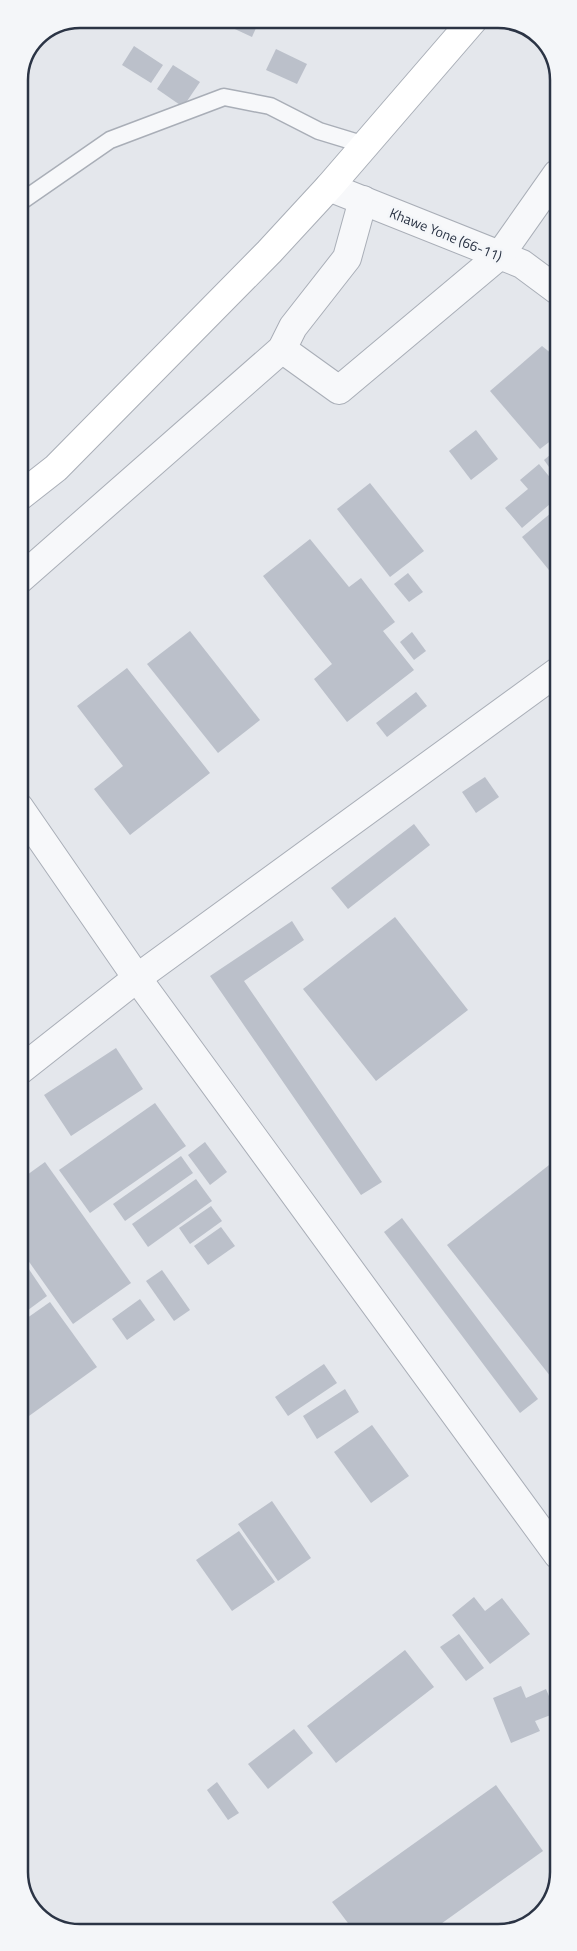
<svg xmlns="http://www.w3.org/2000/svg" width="577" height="1951" font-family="'Titillium Web',sans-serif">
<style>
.building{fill:#bbc0ca}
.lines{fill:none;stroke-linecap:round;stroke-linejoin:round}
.service-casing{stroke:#a9aeb7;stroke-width:19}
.minor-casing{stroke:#a9aeb7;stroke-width:30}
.secondary-casing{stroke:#a9aeb7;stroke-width:30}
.service{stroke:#f7f8fa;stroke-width:16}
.minor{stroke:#f7f8fa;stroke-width:28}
.secondary{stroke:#fff;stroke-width:28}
.labels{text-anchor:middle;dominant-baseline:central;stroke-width:5;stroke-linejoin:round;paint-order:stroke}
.street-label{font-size:14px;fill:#2b3445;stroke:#f4f6f9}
.rim{fill:none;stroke:#2b3445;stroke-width:2.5}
</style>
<rect width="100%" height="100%" fill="#e4e7ec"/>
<g class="building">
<polygon points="226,19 260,19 252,37 224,24"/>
<polygon points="264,19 285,19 280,28"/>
<polygon points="134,46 163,65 151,83 122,65"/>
<polygon points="276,49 307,64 297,84 266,70"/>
<polygon points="173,65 200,82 183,107 157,89"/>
<polygon points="542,346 557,358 557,436 540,449 490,391"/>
<polygon points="476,430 498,459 471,480 449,451"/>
<polygon points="557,449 557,472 554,474 544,460"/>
<polygon points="539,464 557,486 557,498 522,528 505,508 528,489 520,480"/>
<polygon points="370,483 424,551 390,577 337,509"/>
<polygon points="557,508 557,580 522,537"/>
<polygon points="310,539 349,587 361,578 395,622 383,631 414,670 347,722 314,679 332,664 263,576"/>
<polygon points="408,573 423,592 409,602 394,584"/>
<polygon points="190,631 260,720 218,753 147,664"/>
<polygon points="412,632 426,651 414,660 400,642"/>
<polygon points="127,668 210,773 130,835 94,789 123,766 77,706"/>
<polygon points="416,692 427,706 387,737 376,723"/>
<polygon points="485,777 499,797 476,813 462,792"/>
<polygon points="414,824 430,845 348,909 331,888"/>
<polygon points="395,917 468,1010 376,1081 303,989"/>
<polygon points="292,921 304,940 244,981 382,1182 361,1195 210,976"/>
<polygon points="116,1048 143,1089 71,1136 44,1095"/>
<polygon points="155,1103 186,1146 90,1213 59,1170"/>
<polygon points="205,1142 227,1172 210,1185 188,1155"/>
<polygon points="181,1156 193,1173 125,1221 113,1204"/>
<polygon points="558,1158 558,1386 447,1245"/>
<polygon points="45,1162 131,1283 73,1324 20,1249 20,1180"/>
<polygon points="196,1179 212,1201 148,1247 132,1224"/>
<polygon points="211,1206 222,1221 190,1244 179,1228"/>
<polygon points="402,1218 538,1399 520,1413 384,1232"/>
<polygon points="221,1227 235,1246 208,1265 194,1246"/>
<polygon points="20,1256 47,1296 20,1316"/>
<polygon points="162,1270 190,1310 174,1321 146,1281"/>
<polygon points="140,1299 155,1320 127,1340 112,1319"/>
<polygon points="50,1302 97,1367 22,1421 20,1418 20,1323"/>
<polygon points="324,1364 337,1383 288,1416 275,1397"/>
<polygon points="345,1389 359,1412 317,1439 303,1416"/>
<polygon points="372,1425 409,1476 371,1503 334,1452"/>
<polygon points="272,1501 311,1558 278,1581 238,1524"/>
<polygon points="239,1531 275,1582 232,1611 196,1560"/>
<polygon points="474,1597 485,1611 502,1598 530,1634 490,1664 452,1615"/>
<polygon points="459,1634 484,1668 466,1681 440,1647"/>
<polygon points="405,1650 434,1687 336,1763 307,1726"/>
<polygon points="521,1686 526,1698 546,1689 556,1713 535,1721 540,1731 511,1743 493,1698"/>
<polygon points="294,1729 313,1753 268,1789 248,1764"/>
<polygon points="217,1782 239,1813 228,1820 207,1790"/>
<polygon points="496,1785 543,1851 431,1931 354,1931 332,1902"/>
</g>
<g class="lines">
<defs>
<polyline id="service" points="19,203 110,140 224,97 270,106 319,131 365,145"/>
<g id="minor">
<polyline points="329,187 522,264 557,290"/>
<polyline points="282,349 339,390 500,255 557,174"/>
<polyline points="19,580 282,349 293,327 347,258 363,200"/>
<polyline points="19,807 137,978 558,1555"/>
<polyline points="19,1071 137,978 557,672"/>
</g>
<polyline id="secondary" points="19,497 56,468 269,252 329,187 474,19"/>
</defs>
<use href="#service" class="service-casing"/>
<use href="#minor" class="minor-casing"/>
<use href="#secondary" class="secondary-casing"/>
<use href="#service" class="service"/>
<use href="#minor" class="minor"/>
<use href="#secondary" class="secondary"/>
</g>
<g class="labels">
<g class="street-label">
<text transform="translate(446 234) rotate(22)">Khawe Yone (66-11)</text>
</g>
</g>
<path d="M0 0H577V1951H0ZM80 28H498A52 52 0 0 1 550 80V1872A52 52 0 0 1 498 1924H80A52 52 0 0 1 28 1872V80A52 52 0 0 1 80 28Z" fill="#f4f6f9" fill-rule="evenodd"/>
<path class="rim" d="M80 28H498A52 52 0 0 1 550 80V1872A52 52 0 0 1 498 1924H80A52 52 0 0 1 28 1872V80A52 52 0 0 1 80 28Z"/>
</svg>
